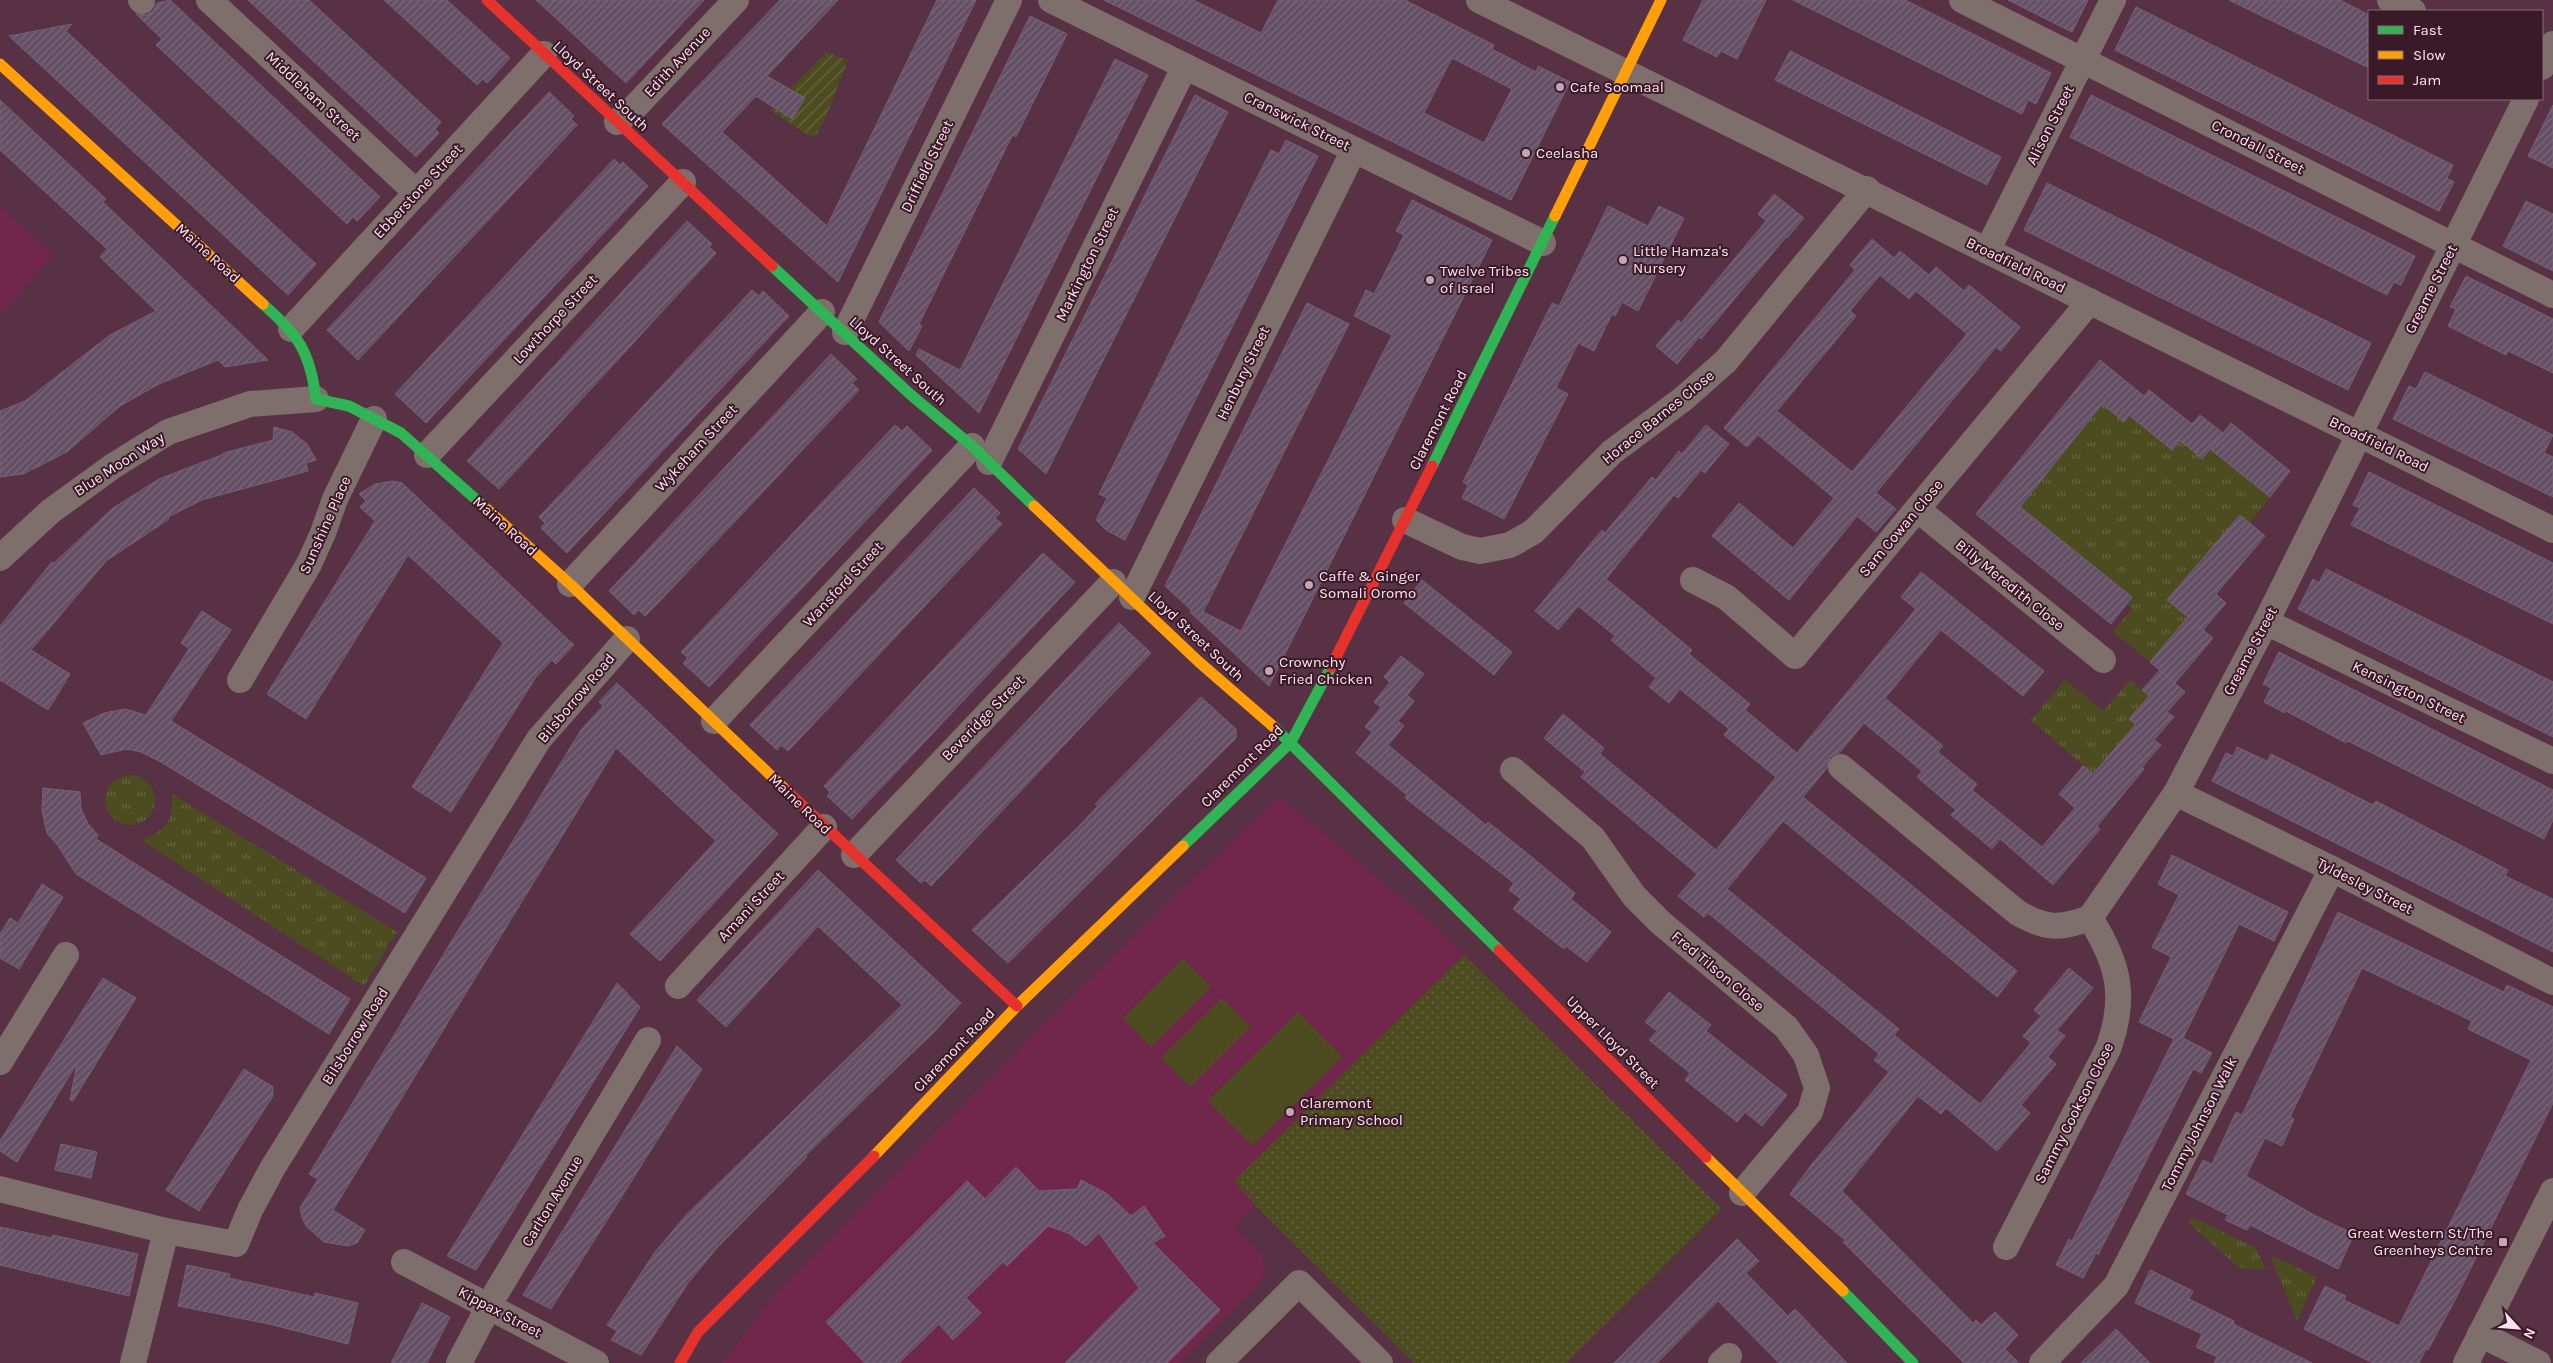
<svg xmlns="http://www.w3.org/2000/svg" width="2553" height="1363" font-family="Karla,sans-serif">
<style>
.built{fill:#71274b}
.grass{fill:url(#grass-tufts)}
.park{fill:url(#park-dots)}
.garden{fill:url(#garden-furrows)}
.pitch{fill:#4d4c20}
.building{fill:url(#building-hatch);stroke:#756077;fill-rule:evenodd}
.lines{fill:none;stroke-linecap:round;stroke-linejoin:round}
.street{stroke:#7e6f6c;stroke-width:26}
.fast{stroke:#30b455;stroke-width:11}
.slow{stroke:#ff9f0a;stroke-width:11}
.jam{stroke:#e5322d;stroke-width:11}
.poi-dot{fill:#c5a5b2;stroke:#3a1a28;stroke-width:2}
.labels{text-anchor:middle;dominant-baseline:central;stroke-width:4;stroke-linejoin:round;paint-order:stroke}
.street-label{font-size:15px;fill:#ffe4ee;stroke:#3a1a28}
.poi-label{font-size:15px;fill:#ffe4ee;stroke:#3a1a28;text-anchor:start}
</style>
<defs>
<pattern id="grass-tufts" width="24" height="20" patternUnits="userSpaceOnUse" patternTransform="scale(1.25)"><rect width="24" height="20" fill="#4d4c20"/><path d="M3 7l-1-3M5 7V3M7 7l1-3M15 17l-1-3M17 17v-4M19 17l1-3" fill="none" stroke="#686641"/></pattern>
<pattern id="park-dots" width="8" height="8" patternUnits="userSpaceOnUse" patternTransform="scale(1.25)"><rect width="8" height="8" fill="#4d4c20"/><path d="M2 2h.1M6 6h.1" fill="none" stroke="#686641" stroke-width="1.8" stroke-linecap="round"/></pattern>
<pattern id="garden-furrows" width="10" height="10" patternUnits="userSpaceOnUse" patternTransform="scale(1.25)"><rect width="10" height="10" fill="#4d4c20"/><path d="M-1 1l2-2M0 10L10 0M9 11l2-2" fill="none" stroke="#686641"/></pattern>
<pattern id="building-hatch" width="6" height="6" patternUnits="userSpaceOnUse" patternTransform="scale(1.25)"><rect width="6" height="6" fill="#644f65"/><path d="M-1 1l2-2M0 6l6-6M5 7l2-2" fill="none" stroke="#7b687b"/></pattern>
</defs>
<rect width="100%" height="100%" fill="#583144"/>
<g class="built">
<polygon points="0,206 54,255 0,314"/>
<polygon points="1279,796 1432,923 1722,1209 1567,1363 1414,1363 1256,1206 1234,1227 1262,1255 1265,1266 1264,1276 1258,1285 1180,1363 722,1363 777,1292 1050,1017"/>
</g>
<g class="grass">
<polygon points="2079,386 2124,421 2129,415 2172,450 2180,440 2202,458 2210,449 2270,497 2250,523 2240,515 2191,572 2193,593 2181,583 2167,599 2188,617 2150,662 2113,632 2132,609 2127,603 2044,536 2027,556 1999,533 2082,430 2059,410"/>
<polygon points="2065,680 2103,711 2130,680 2149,696 2130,718 2136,724 2097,777 2031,720"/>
<circle cx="130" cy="800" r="25"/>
<path d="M 172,794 L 397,932 L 364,986 L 141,840 C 166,831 174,820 172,794 Z"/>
<polygon points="2192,1217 2256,1248 2266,1270 2239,1268 2189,1223"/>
<polygon points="2270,1255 2317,1277 2297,1321"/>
</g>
<polygon class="park" points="1464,955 1722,1209 1567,1363 1414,1363 1256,1206 1234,1181"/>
<polygon class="garden" points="826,52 848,60 828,112 817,134 810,137 771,110"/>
<g class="pitch">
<polygon points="1183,959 1211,987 1151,1047 1123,1018"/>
<polygon points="1222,998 1250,1027 1190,1087 1161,1058"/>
<polygon points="1298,1012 1342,1057 1252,1146 1208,1101"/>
</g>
<g class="building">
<polygon points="170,0 380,197 357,221 353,217 347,224 156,45 162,39 136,14 146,15 153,11 157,3"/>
<polygon points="248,0 309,0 441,122 435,129 439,133 416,157"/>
<polygon points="384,0 447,0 510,58 487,83 483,79 477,85"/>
<polygon points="536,0 704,0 626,83"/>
<polygon points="780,0 838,0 767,76 805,98 792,119 756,96 722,132 827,226 937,0 976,0 838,282 662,124"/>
<path d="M 1104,0 L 1193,0 L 1261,33 L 1278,0 L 1405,0 L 1494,45 L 1492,49 L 1536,72 L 1538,66 L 1570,82 L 1511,200 ZM 1452,58 L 1512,89 L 1484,143 L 1424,113 Z"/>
<polygon points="1703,0 1766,0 1737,59 1721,51 1717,57 1683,40"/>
<polygon points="1793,0 1905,0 2051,73 2036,104 2028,100 2022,114"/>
<polygon points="2008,0 2088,0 2072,32"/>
<polygon points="2229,0 2340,0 2369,15 2369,68"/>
<polygon points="2136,7 2453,165 2447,178 2454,182 2439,211 2115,50"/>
<polygon points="1030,16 1067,34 1016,137 1013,135 1008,144 919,324 922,326 909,351 879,322"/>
<polygon points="72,24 66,31 316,264 288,295 9,36"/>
<polygon points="1790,51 2001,157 1987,185 1775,80"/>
<polygon points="1115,59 1148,75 979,413 916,355 919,349 960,370"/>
<polygon points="549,92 574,116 571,119 577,125 358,360 327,330"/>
<polygon points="1195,95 1228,112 1046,474 1018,449"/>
<polygon points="2091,95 2415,256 2401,285 2394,282 2387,295 2070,137"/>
<polygon points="0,100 106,199 103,202 268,360 225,367 218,360 159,384 120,406 68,451 57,457 23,474 0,477 0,411 25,401 110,335 156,311 100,257 107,249 0,150"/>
<polygon points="2553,105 2553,168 2528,156"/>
<polygon points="1286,140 1318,156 1125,540 1106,530 1096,520 1107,498 1099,494 1271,150 1279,154"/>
<polygon points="614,159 620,165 623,162 648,186 426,423 395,394"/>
<polygon points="2047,183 2371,343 2348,390 2024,230"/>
<polygon points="1774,194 1804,218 1787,238 1786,237 1701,339 1699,337 1677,364 1656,346 1678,320 1681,323 1766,221 1758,214"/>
<polygon points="1412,200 1492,240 1269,686 1190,612 1191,610 1165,586 1307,303 1349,324 1203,612 1241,631 1392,335 1354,316 1366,290 1374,294 1404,235 1396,231"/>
<polygon points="2526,201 2553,214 2553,271 2503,246"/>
<polygon points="1608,206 1648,226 1659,206 1684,218 1638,311 1622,302 1615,316 1612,314 1594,351 1578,343 1556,388 1568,394 1504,519 1462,498 1468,485 1463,482 1552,303 1559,306"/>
<polygon points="687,221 712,244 709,247 716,253 499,489 467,461"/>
<path d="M 1872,239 L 1894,258 L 1900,251 L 1929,275 L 1936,267 L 1964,291 L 1969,285 L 2020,327 L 2001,351 L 1996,347 L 1876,493 L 1896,509 L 1876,532 L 1857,516 L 1789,600 L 1712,536 L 1739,503 L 1793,548 L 1834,498 L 1758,435 L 1747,447 L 1724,428 L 1855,270 L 1850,265 ZM 1880,275 L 1909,299 L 1916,291 L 1967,334 L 1852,472 L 1777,411 L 1856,316 L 1850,311 Z"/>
<polygon points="2466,276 2553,319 2553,373 2508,351 2506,355 2448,326 2456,309 2450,307"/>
<polygon points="752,290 759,296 763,291 789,316 567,553 541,528 545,523 539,517"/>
<polygon points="831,354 857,379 852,383 859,390 659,602 645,616 639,610 634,615 609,591"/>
<polygon points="2100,360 2144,396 2149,390 2192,424 2200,415 2223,433 2202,459 2180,440 2172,450 2129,415 2124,422 2102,404 2020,507 2132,597 2111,624 1976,514"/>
<polygon points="2425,372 2553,435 2544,453 2553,457 2553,497 2393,419 2409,386 2416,389"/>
<polygon points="2231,423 2290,471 2270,497 2210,449"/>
<polygon points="895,425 902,431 907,426 932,450 709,687 683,663 688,658 681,652"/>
<polygon points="1706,425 1729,444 1705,473 1701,470 1678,498 1674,495 1606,579 1692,650 1689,654 1750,704 1745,710 1797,753 1916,609 1901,597 1921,572 2044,671 2023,696 1941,630 1885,698 1943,746 1938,752 1977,784 1972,790 2042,847 2075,808 2059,794 2083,766 2093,774 2136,724 2129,719 2149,696 2142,690 2160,670 2185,692 2167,712 2174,717 2154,740 2161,745 2142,767 2144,769 2097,826 2100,829 2053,885 2000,839 1992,849 1951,815 1956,810 1917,777 1922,771 1864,723 1840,752 1830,757 1827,768 1803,797 2017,971 1997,997 1783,821 1727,889 1899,1029 1894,1035 1980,1104 2031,1043 2023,1036 2041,1016 2034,1010 2069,968 2093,988 2057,1030 2065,1036 2048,1057 2056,1064 2021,1105 2030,1113 1997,1151 1946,1108 1941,1114 1918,1096 1842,1191 1973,1323 1976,1320 1981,1325 1995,1312 2018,1335 2005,1349 2019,1363 1964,1363 1843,1242 1845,1240 1790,1194 1812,1164 1889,1072 1874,1060 1879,1054 1708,913 1704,917 1678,896 1697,874 1581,777 1585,772 1544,738 1563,714 1604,748 1600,754 1716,850 1776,777 1724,735 1729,729 1680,689 1669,703 1649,687 1656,678 1611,640 1615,636 1578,606 1558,630 1535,611 1602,530 1605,533 1652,477 1656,480 1679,451 1682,454"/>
<polygon points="274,427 292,432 307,444 316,460 306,463 308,471 202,500 168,517 169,519 106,561 31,650 70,674 48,710 0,680 0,626 52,562 54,563 113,508 159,479 224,454 223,453 273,440"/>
<polygon points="2369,472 2553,563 2553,624 2351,525 2360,508 2353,505"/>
<polygon points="393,481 402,483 574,645 556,664 552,660 536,677 451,812 412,787 503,643 408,555 306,719 267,694 375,521 360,507 366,501 359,494 375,484"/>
<polygon points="974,488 1000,513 995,518 1002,524 788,751 781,745 777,750 750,725"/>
<polygon points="2240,515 2265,536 2216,594 2226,603 2203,630 2198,626 2213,638 2175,683 2150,662 2188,617 2167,600"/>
<polygon points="1043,553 1075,582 852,819 827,796 830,792 824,786"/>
<polygon points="2326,569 2553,682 2553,737 2298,609 2313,579 2319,583"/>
<polygon points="1422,580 1512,652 1494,675 1404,603"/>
<polygon points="202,611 231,630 171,721 426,878 405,913 161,762 141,752 126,749 101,755 83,723 104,713 125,709 146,715 189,649 181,643"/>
<polygon points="1119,623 1151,653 931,886 925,880 921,883 896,860"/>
<polygon points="2279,652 2553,790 2553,820 2544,839 2348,741 2346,743 2286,711 2285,713 2264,702 2271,688 2263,684"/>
<polygon points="1401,656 1424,674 1407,695 1414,701 1398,721 1404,726 1388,745 1486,825 1488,822 1527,853 1575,893 1571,899 1611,932 1587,962 1566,946 1564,949 1513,909 1521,899 1509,890 1514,883 1405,798 1407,795 1356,753 1372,732 1365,727 1381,707 1374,702 1390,682 1384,677"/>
<polygon points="617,683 778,834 660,961 630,934 716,841 616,748 333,1210 365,1230 357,1243 348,1246 324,1242 306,1226 302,1217 300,1208 318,1179 309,1174 581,730 603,706 599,702"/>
<polygon points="1201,697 1236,729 1236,738 1008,963 972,930 1077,828 1098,806 1095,804"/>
<polygon points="2237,747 2267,761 2271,754 2373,805 2376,801 2508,870 2505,876 2553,899 2553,952 2212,781 2226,753 2233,756"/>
<polygon points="43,788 80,792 81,809 88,824 98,835 96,839 350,999 329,1034 76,874 58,846 47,833 42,811"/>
<polygon points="2172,855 2288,912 2274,941 2239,924 2183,1038 2212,1053 2201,1073 2193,1069 2098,1255 2096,1253 2083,1278 2056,1265 2069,1239 2072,1241 2085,1215 2174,1039 2139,1022 2171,957 2152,947 2179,895 2158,884"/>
<polygon points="818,870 961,1003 933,1033 805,1156 807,1157 716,1249 688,1283 641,1355 611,1340 617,1331 607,1325 655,1252 687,1214 902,1005 818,926 726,1027 697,1000"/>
<polygon points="42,884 63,897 19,969 0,958 0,934 10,918 18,923"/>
<polygon points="2338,912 2504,992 2507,985 2553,1007 2553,1103 2455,1300 2428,1350 2426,1349 2419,1363 2373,1363 2304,1329 2325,1286 2346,1296 2344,1300 2399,1326 2531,1060 2468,1029 2472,1021 2362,968 2290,1117 2294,1119 2282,1146 2265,1138 2246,1176 2316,1216 2354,1234 2338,1269 2250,1225 2247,1230 2225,1220 2228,1215 2186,1194 2203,1160 2212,1164 2236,1112 2242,1115"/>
<polygon points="103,978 136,998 73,1101 70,1100 77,1063 17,1162 0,1151 0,1141"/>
<polygon points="617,983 640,1007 505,1224 476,1270 447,1256"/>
<polygon points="1669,992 1711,1025 1706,1031 1787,1095 1762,1126 1745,1112 1737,1122 1685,1080 1690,1073 1649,1040 1657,1031 1645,1022"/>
<polygon points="677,1046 702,1069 551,1309 523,1295"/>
<polygon points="244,1069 273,1087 273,1096 199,1211 166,1190"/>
<polygon points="61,1144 97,1152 91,1178 55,1170"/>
<polygon points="1016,1167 1039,1191 1077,1189 1081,1180 1106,1193 1131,1216 1144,1206 1165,1236 1153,1243 1220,1310 1167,1363 1065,1363 1139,1288 1099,1233 1086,1246 1068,1233 1048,1226 1007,1266 1003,1262 966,1298 981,1313 953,1340 939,1324 899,1363 865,1363 826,1322 967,1181 985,1199"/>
<polygon points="0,1227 52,1238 53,1235 138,1254 129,1296 0,1265"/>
<polygon points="1737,1239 1759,1261 1746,1273 1788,1316 1795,1309 1847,1363 1779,1363 1718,1301 1657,1363 1614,1363"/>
<polygon points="187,1265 230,1274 229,1278 314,1297 315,1293 358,1303 348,1344 269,1324 178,1306"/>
<polygon points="2150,1270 2193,1291 2189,1299 2234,1321 2233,1324 2312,1363 2214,1363 2217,1357 2196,1347 2202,1334 2135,1303"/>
<polygon points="422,1303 450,1317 427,1363 391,1363"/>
<polygon points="2116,1329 2150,1363 2081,1363"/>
</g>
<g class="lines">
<g class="street">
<polyline points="141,0 142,1"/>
<polyline points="209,0 417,193"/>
<polyline points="1051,0 1543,243"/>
<polyline points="1479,0 2553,530"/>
<polyline points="1962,0 2553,295"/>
<polyline points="2390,0 2413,11"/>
<polyline points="2542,67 2553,44"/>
<polyline points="617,122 635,107 736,0"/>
<polyline points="1987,251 2113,0"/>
<polyline points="291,329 544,54"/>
<polyline points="845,332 1009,0"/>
<polyline points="427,455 683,182"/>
<polyline points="989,462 1185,66"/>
<polyline points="1917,509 2103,660"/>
<polyline points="1405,520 1462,547 1480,551 1510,545 1533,532 1612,452 1683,399 1726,361 1867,189"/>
<polyline points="0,558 51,511 113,466 168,432 250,404 316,399"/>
<polyline points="1693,580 1726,597 1795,656 2090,301"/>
<polyline points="570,584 822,312"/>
<polyline points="1132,597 1354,150"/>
<polyline points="2266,622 2553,761"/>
<polyline points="240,680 309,564 323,533 335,499 374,419"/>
<polyline points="714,721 972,446"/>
<path d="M 1841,767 L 2018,913 C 2046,929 2060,929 2090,918 L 2176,793 L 2266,622 L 2526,99"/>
<polyline points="1513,770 1593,838 1634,896 1661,923 1786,1027 1806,1055 1817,1088 1810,1112 1742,1193"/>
<polyline points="2176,793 2332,869 2553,982"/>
<polyline points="854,855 1113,582"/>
<polyline points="678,986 824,827"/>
<polyline points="0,1062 66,955"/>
<polyline points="0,1189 166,1231 236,1244 250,1210 272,1169 539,739 627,639"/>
<path d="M 2006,1247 L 2108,1049 C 2127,997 2119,964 2090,918"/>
<polyline points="404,1262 596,1363"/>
<polyline points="2480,1334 2538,1363"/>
<polyline points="133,1363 166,1231"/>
<polyline points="459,1363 496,1293 648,1040"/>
<polyline points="1219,1363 1299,1283 1380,1363"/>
<polyline points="1721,1363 1729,1356"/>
<polyline points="2042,1363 2116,1286 2332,869"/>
<polyline points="2466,1363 2553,1191"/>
</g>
<g class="fast">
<polyline points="772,266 911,395 972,446 1034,506"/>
<path d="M 263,304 C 298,335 310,351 316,399 L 349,406 L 401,433 L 488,510"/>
<polyline points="1432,466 1555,216"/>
<polyline points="1275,728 1499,950"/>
<polyline points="1183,846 1291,742 1331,667"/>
<polyline points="1843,1291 1913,1363"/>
</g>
<g class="slow">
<polyline points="0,64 263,304"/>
<polyline points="1555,216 1661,0"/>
<polyline points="1034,506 1199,662 1275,728"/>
<polyline points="488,510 570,584 786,790"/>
<polyline points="874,1156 1017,1006 1183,846"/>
<polyline points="1706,1157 1843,1291"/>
</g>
<g class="jam">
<polyline points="487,0 772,266"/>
<polyline points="1331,667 1432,466"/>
<polyline points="786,790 1017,1006"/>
<polyline points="1499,950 1706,1157"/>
<polyline points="680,1363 698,1332 874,1156"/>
</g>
</g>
<g class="poi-dot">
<circle cx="1560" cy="87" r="5"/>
<circle cx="1526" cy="153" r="5"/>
<circle cx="1623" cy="260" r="5"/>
<circle cx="1430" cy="280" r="5"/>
<circle cx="1309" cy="585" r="5"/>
<circle cx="1269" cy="671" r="5"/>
<circle cx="1290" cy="1112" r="5"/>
<rect x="2498" y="1237" width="10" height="10" rx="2.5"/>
</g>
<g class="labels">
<g class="street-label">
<text transform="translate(677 62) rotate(-47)">Edith Avenue</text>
<text transform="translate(601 86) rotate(43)">Lloyd Street South</text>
<text transform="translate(313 96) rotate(43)">Middleham Street</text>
<text transform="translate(1297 121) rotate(26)">Cranswick Street</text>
<text transform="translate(2050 125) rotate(-63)">Alison Street</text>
<text transform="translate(2258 147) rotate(27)">Crondall Street</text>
<text transform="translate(927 166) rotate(-64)">Driffield Street</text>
<text transform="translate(418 191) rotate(-47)">Ebberstone Street</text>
<text transform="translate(208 253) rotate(42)">Maine Road</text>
<text transform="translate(1087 264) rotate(-64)">Markington Street</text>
<text transform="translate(2016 265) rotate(26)">Broadfield Road</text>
<text transform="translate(2431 289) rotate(-63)">Greame Street</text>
<text transform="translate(555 319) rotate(-47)">Lowthorpe Street</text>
<text transform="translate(898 361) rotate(42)">Lloyd Street South</text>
<text transform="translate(1243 373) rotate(-64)">Henbury Street</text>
<text transform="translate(1658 417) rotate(-39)">Horace Barnes Close</text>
<text transform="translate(1438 420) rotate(-63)">Claremont Road</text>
<text transform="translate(2379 444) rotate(26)">Broadfield Road</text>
<text transform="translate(696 448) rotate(-47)">Wykeham Street</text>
<text transform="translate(119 464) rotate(-33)">Blue Moon Way</text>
<text transform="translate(325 525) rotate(-66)">Sunshine Place</text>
<text transform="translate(505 526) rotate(42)">Maine Road</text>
<text transform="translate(1901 528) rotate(-50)">Sam Cowan Close</text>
<text transform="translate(843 584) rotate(-47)">Wansford Street</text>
<text transform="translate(2010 585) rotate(39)">Billy Meredith Close</text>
<text transform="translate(1196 636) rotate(43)">Lloyd Street South</text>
<text transform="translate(2250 651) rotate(-62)">Greame Street</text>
<text transform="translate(2409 692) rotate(26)">Kensington Street</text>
<text transform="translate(576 698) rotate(-50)">Bilsborrow Road</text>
<text transform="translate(983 718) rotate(-46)">Beveridge Street</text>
<text transform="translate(1242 766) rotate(-45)">Claremont Road</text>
<text transform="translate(800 804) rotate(44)">Maine Road</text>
<text transform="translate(2365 886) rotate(27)">Tyldesley Street</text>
<text transform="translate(751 906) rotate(-47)">Amani Street</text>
<text transform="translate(1718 971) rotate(40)">Fred Tilson Close</text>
<text transform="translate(355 1036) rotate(-58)">Bilsborrow Road</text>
<text transform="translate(1613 1042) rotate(45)">Upper Lloyd Street</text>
<text transform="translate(954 1050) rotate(-46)">Claremont Road</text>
<text transform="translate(2074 1113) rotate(-63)">Sammy Cookson Close</text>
<text transform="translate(2199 1124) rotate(-63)">Tommy Johnson Walk</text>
<text transform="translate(552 1201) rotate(-59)">Carlton Avenue</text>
<text transform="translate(500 1312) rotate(28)">Kippax Street</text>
</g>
<g class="poi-label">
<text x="1570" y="87">Cafe Soomaal</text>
<text x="1536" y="153">Ceelasha</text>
<text x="1633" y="251">Little Hamza's<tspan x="1633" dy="17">Nursery</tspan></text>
<text x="1440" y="271">Twelve Tribes<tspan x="1440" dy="17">of Israel</tspan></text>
<text x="1319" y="576">Caffe &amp; Ginger<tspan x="1319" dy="17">Somali Oromo</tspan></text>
<text x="1279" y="662">Crownchy<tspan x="1279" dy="17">Fried Chicken</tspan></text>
<text x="1300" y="1103">Claremont<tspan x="1300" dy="17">Primary School</tspan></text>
<text x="2493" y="1233" text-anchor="end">Great Western St/The<tspan x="2493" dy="17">Greenheys Centre</tspan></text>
</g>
</g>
<rect x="2368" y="10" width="175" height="90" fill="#3a1a28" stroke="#896b77"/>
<rect x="2378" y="26" width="25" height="8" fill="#30b455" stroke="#896b77"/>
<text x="2413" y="35" font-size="15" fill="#ffe4ee">Fast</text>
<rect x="2378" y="51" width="25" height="8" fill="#ff9f0a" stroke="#896b77"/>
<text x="2413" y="60" font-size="15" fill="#ffe4ee">Slow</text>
<rect x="2378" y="76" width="25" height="8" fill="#e5322d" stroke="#896b77"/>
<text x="2413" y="85" font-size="15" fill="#ffe4ee">Jam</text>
<g transform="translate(2518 1328) rotate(116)" stroke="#3a1a28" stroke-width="4" paint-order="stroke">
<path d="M0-4L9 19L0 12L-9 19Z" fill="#ffe4ee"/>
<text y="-8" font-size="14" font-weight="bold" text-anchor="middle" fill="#ffe4ee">N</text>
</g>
</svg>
